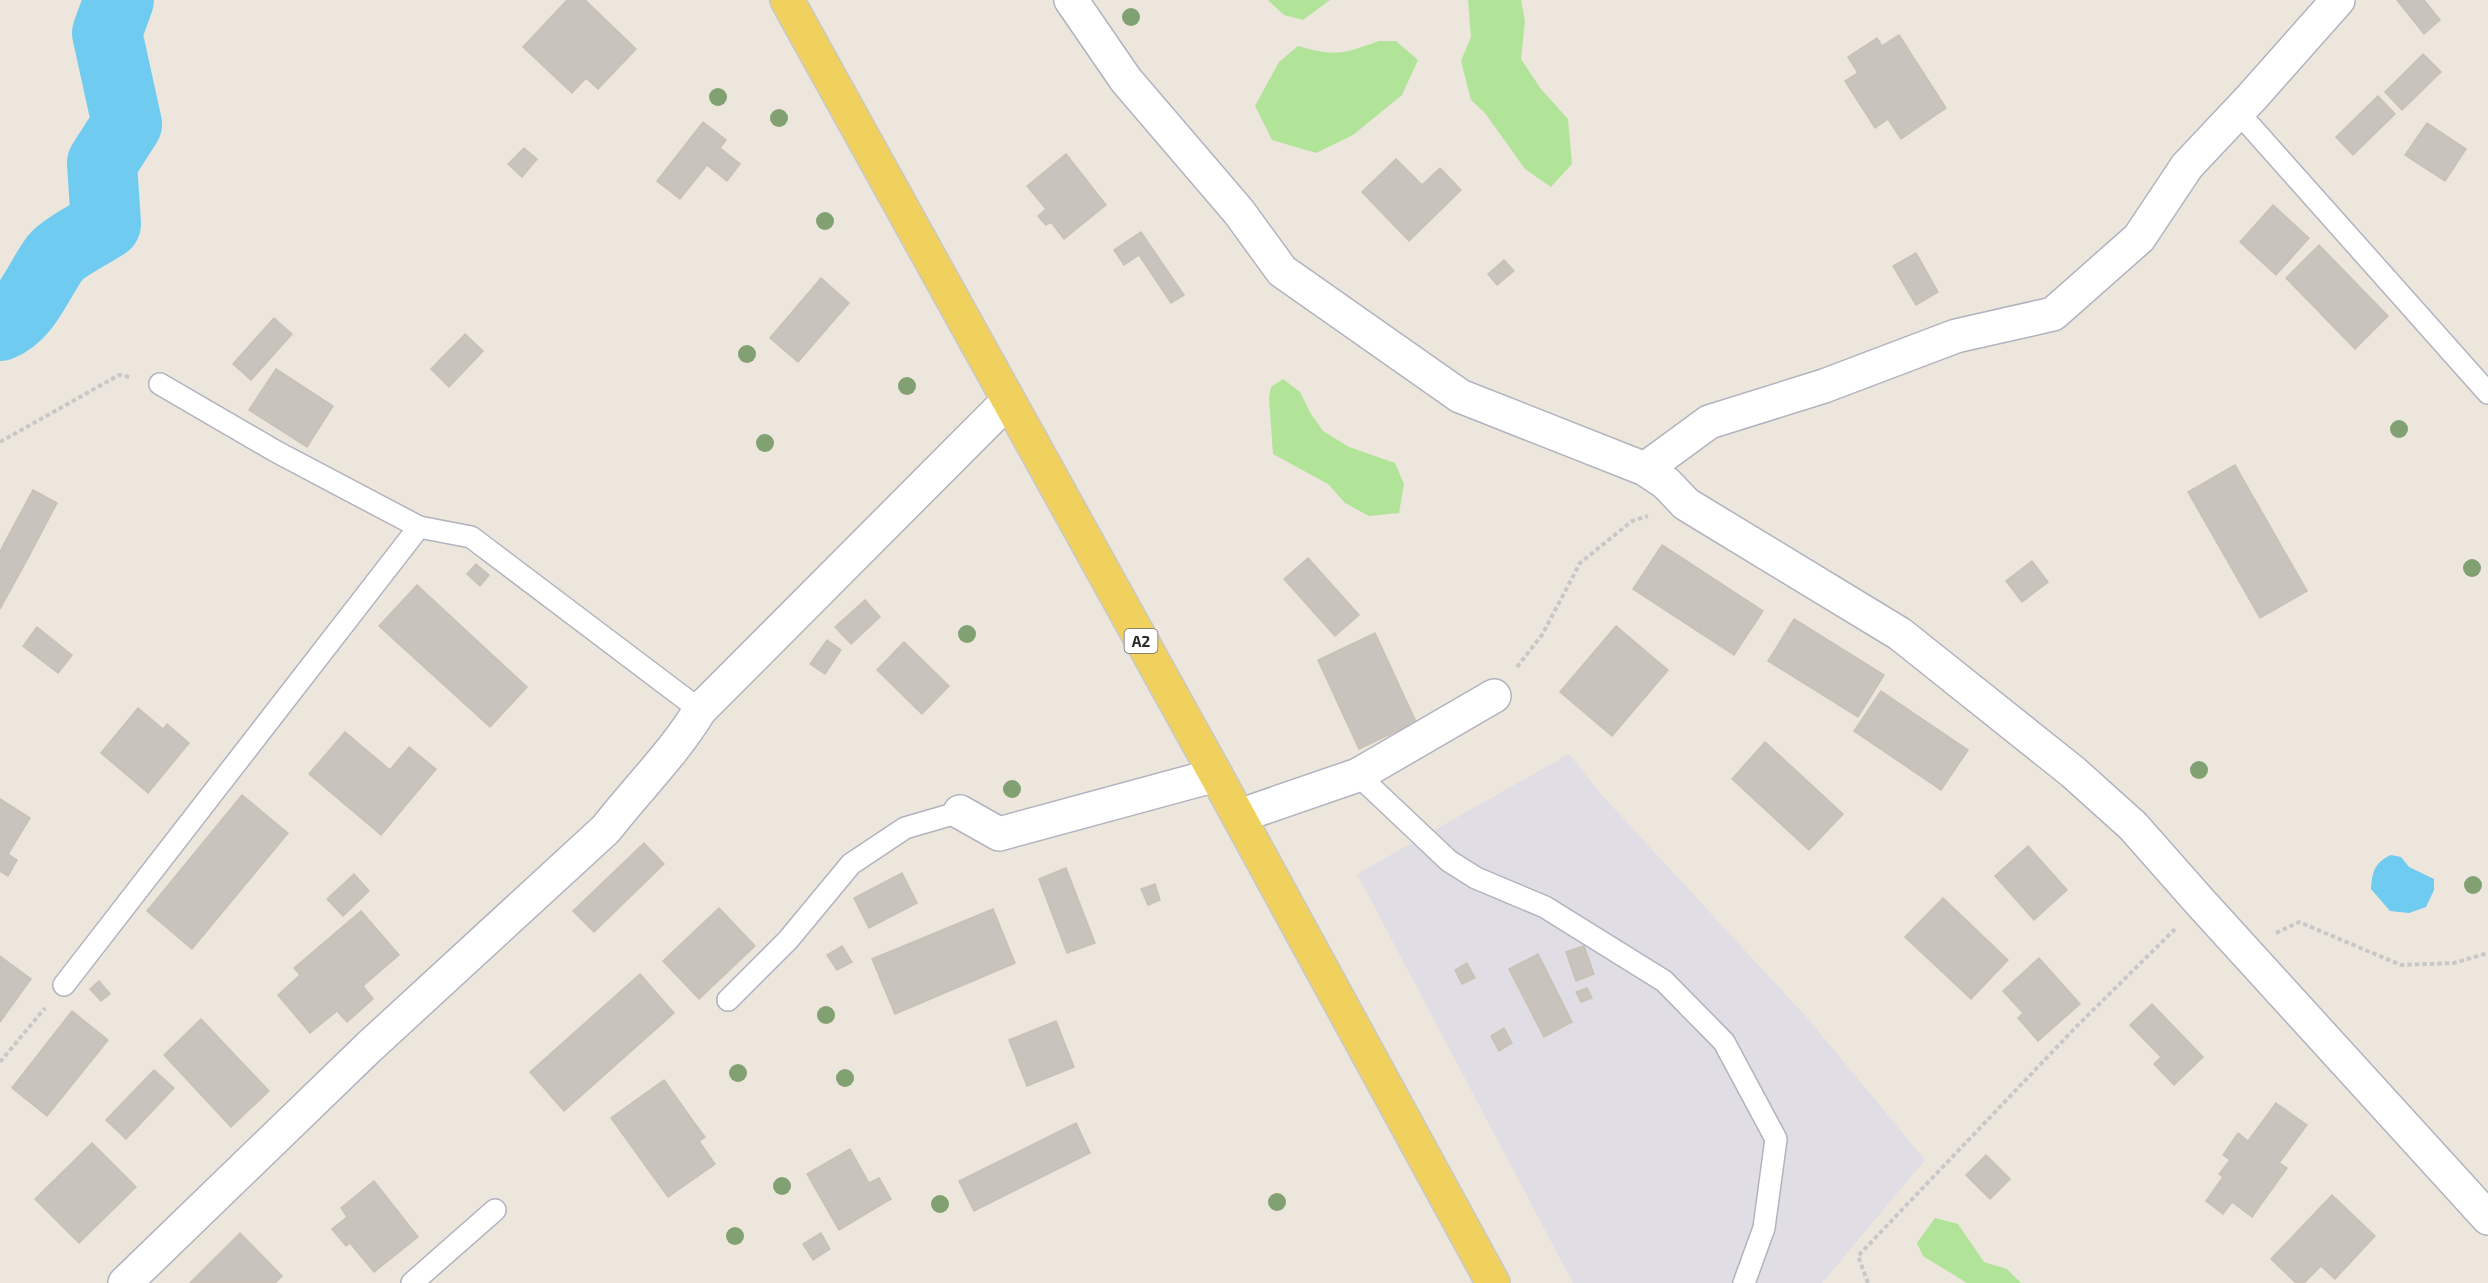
<svg xmlns="http://www.w3.org/2000/svg" width="2488" height="1283" font-family="'Exo 2',sans-serif">
<style>
.industrial{fill:#e0dde5}
.green{fill:#b1e399}
.water{fill:#6fcbef}
.lines{fill:none;stroke-linecap:round;stroke-linejoin:round}
.river{stroke:#6fcbef;stroke-width:70}
.building{fill:#c8c3bc;stroke:#c8c2b6;stroke-width:1.5}
.service-casing{stroke:#b1b3be;stroke-width:24}
.minor-casing{stroke:#b1b3be;stroke-width:36}
.primary-casing{stroke:#c8c8c8;stroke-width:36}
.path{stroke:#c8c8c8;stroke-width:4;stroke-dasharray:4.5 3;stroke-linecap:butt}
.service{stroke:#fff;stroke-width:21}
.minor{stroke:#fff;stroke-width:33}
.primary{stroke:#f1d15d;stroke-width:33}
.tree{fill:#81a172}
.labels{text-anchor:middle;dominant-baseline:central;stroke-width:4.5;stroke-linejoin:round;paint-order:stroke}
.shield{fill:#fff;stroke:#6b6b6b;stroke-width:1.5}
.shield-label{font-size:15px;font-weight:bold;fill:#2b2b2b}
</style>
<rect width="100%" height="100%" fill="#ede6dd"/>
<polygon class="industrial" points="1569,754 1600,793 1809,1020 1925,1160 1822,1283 1573,1283 1357,874"/>
<g class="green">
<polygon points="1268,0 1330,0 1303,20 1284,15"/>
<polygon points="1468,0 1521,0 1525,21 1521,59 1541,89 1568,119 1572,164 1551,187 1525,169 1485,113 1471,100 1461,61 1471,37"/>
<path d="M 1379,41 L 1396,41 L 1418,60 L 1402,95 L 1353,135 L 1316,153 L 1272,140 L 1255,106 L 1279,62 L 1298,46 C 1337,57 1342,54 1379,41 Z"/>
<polygon points="1283,379 1300,392 1311,414 1323,431 1349,447 1395,463 1404,484 1399,513 1369,516 1345,503 1328,484 1273,454 1269,397 1271,387"/>
<polygon points="1935,1218 1958,1224 1984,1262 2007,1269 2021,1283 1967,1283 1923,1256 1917,1243"/>
</g>
<path class="water" d="M 2391,855 L 2401,857 L 2409,867 L 2434,879 L 2434,890 L 2426,907 L 2409,913 L 2390,911 L 2371,889 C 2372,872 2375,862 2391,855 Z"/>
<g class="lines">
<path class="river" d="M 0,326 C 27,316 39,279 55,258 C 64,247 93,233 106,224 L 102,163 L 127,124 L 107,33 L 119,0"/>
</g>
<g class="building">
<polygon points="567,0 585,0 636,49 598,89 586,78 572,93 523,47"/>
<polygon points="2397,0 2424,0 2440,20 2424,34"/>
<polygon points="1899,35 1946,108 1901,139 1888,119 1875,128 1845,81 1858,73 1848,57 1877,38 1882,46"/>
<polygon points="2423,54 2441,72 2402,110 2385,92"/>
<polygon points="2378,96 2395,114 2353,155 2336,137"/>
<polygon points="703,122 726,140 720,148 740,164 727,181 707,165 680,199 657,181"/>
<polygon points="2427,123 2466,149 2445,181 2405,155"/>
<polygon points="524,148 537,159 522,177 508,164"/>
<polygon points="1066,154 1106,205 1064,239 1051,222 1046,225 1038,216 1046,209 1027,186"/>
<polygon points="1396,159 1422,185 1440,168 1461,190 1409,241 1362,192"/>
<polygon points="2273,205 2309,238 2276,275 2240,242"/>
<polygon points="1141,232 1184,295 1171,303 1139,255 1124,265 1114,250"/>
<polygon points="2319,245 2388,316 2355,349 2286,278"/>
<polygon points="1916,253 1938,292 1916,305 1893,266"/>
<polygon points="1504,260 1514,271 1497,285 1488,274"/>
<polygon points="821,278 849,303 798,362 770,338"/>
<polygon points="274,318 292,334 251,380 233,364"/>
<polygon points="465,334 483,351 449,387 431,369"/>
<polygon points="276,369 333,406 307,447 249,410"/>
<polygon points="2235,465 2307,591 2260,618 2188,492"/>
<polygon points="33,490 57,503 29,556 4,544"/>
<polygon points="4,544 29,556 0,609 0,552"/>
<polygon points="1662,545 1763,611 1734,655 1633,589"/>
<polygon points="1308,558 1359,615 1335,636 1284,579"/>
<polygon points="2032,561 2048,582 2022,602 2006,581"/>
<polygon points="476,564 489,575 480,586 467,574"/>
<polygon points="417,585 527,687 490,727 379,626"/>
<polygon points="865,600 880,617 851,644 835,627"/>
<polygon points="1794,619 1884,675 1858,717 1768,661"/>
<polygon points="1616,626 1668,670 1612,736 1560,692"/>
<polygon points="37,627 72,655 58,673 23,646"/>
<polygon points="1375,633 1416,722 1359,749 1318,660"/>
<polygon points="827,640 841,650 825,674 810,664"/>
<polygon points="904,642 949,686 922,714 877,670"/>
<polygon points="1881,691 1968,750 1941,790 1854,731"/>
<polygon points="138,708 163,729 167,724 189,743 148,793 101,753"/>
<polygon points="345,732 390,770 409,747 436,769 381,835 309,774"/>
<polygon points="1765,742 1843,814 1809,850 1732,779"/>
<polygon points="242,795 288,833 192,949 147,911"/>
<polygon points="0,799 30,818 8,854 17,860 8,876 0,871"/>
<polygon points="644,843 664,864 594,932 573,911"/>
<polygon points="2028,846 2067,890 2034,920 1995,876"/>
<polygon points="1066,868 1095,943 1067,953 1039,879"/>
<polygon points="902,873 917,903 869,928 854,898"/>
<polygon points="354,874 369,891 343,916 327,899"/>
<polygon points="1155,884 1160,900 1148,905 1141,889"/>
<polygon points="1943,898 2008,960 1971,999 1905,937"/>
<polygon points="719,908 755,946 699,999 663,961"/>
<polygon points="993,909 1015,963 895,1014 872,959"/>
<polygon points="361,911 399,955 363,986 373,999 347,1022 337,1011 310,1033 278,995 300,975 294,968"/>
<polygon points="842,946 852,962 837,970 827,955"/>
<polygon points="1584,946 1594,974 1576,981 1566,952"/>
<polygon points="1538,954 1572,1022 1544,1037 1509,969"/>
<polygon points="0,956 31,979 0,1022"/>
<polygon points="2039,958 2080,1004 2038,1041 2018,1018 2023,1013 2003,991"/>
<polygon points="1467,963 1475,978 1462,984 1455,970"/>
<polygon points="640,974 674,1013 564,1111 530,1072"/>
<polygon points="99,981 110,994 101,1001 90,989"/>
<polygon points="1587,988 1592,998 1581,1002 1576,992"/>
<polygon points="2152,1004 2203,1057 2174,1085 2154,1064 2161,1057 2130,1025"/>
<polygon points="72,1011 108,1040 47,1116 12,1088"/>
<polygon points="201,1019 269,1091 231,1127 164,1055"/>
<polygon points="1056,1021 1074,1067 1027,1086 1009,1040"/>
<polygon points="1504,1028 1512,1043 1499,1051 1491,1036"/>
<polygon points="154,1070 174,1088 126,1139 106,1120"/>
<polygon points="664,1080 693,1121 665,1140 678,1157 699,1141 715,1164 668,1197 611,1118"/>
<polygon points="2276,1103 2307,1125 2279,1163 2287,1168 2252,1217 2232,1202 2223,1214 2206,1201 2223,1177 2219,1174 2230,1160 2223,1155 2238,1133 2248,1141"/>
<polygon points="693,1121 705,1137 678,1157 665,1140"/>
<polygon points="1076,1123 1090,1153 974,1211 959,1181"/>
<polygon points="92,1143 136,1187 79,1243 35,1199"/>
<polygon points="850,1149 869,1183 879,1178 891,1199 839,1230 807,1174"/>
<polygon points="1986,1155 2010,1179 1990,1199 1966,1175"/>
<polygon points="374,1181 418,1237 374,1272 350,1243 346,1246 332,1229 347,1217 341,1208"/>
<polygon points="2332,1195 2375,1236 2335,1279 2321,1266 2304,1283 2296,1283 2271,1259"/>
<polygon points="240,1233 282,1276 275,1283 190,1283"/>
<polygon points="821,1233 830,1249 813,1260 803,1244"/>
</g>
<g class="lines">
<defs>
<g id="service">
<polyline points="2238,112 2488,393"/>
<polyline points="160,384 277,452 419,527 471,537 700,710"/>
<polyline points="1358,775 1449,861 1476,878 1545,907 1664,981 1724,1042 1776,1139 1764,1228 1744,1283"/>
<polyline points="64,985 419,527"/>
<polyline points="728,1000 788,940 851,864 905,828 960,812"/>
<polyline points="412,1283 495,1210"/>
</g>
<g id="minor">
<polyline points="1071,0 1126,80 1239,212 1282,271 1460,396 1645,469 1666,483 1686,504 1900,634 2073,772 2133,826 2201,903 2488,1218"/>
<polyline points="1645,469 1709,422 1824,386 1956,336 2053,314 2139,238 2187,166 2252,97 2338,0"/>
<polyline points="960,812 999,834 1216,775"/>
<polyline points="1239,816 1358,775 1494,696"/>
<path d="M 125,1283 L 369,1047 L 606,829 C 637,789 674,753 700,710 L 1008,401"/>
</g>
<polyline id="primary" points="787,0 1216,775 1493,1283"/>
</defs>
<use href="#service" class="service-casing"/>
<use href="#minor" class="minor-casing"/>
<use href="#primary" class="primary-casing"/>
<g class="path">
<polyline points="0,442 119,375 130,377"/>
<polyline points="1517,667 1542,635 1580,563 1632,521 1648,516"/>
<polyline points="2276,933 2299,922 2401,965 2454,963 2488,953"/>
<polyline points="0,1062 45,1008"/>
<polyline points="1868,1283 1858,1256 2076,1027 2175,929"/>
</g>
<use href="#service" class="service"/>
<use href="#minor" class="minor"/>
<use href="#primary" class="primary"/>
</g>
<g class="tree">
<circle cx="1131" cy="17" r="9"/>
<circle cx="718" cy="97" r="9"/>
<circle cx="779" cy="118" r="9"/>
<circle cx="825" cy="221" r="9"/>
<circle cx="747" cy="354" r="9"/>
<circle cx="907" cy="386" r="9"/>
<circle cx="2399" cy="429" r="9"/>
<circle cx="765" cy="443" r="9"/>
<circle cx="2472" cy="568" r="9"/>
<circle cx="967" cy="634" r="9"/>
<circle cx="2199" cy="770" r="9"/>
<circle cx="1012" cy="789" r="9"/>
<circle cx="2473" cy="885" r="9"/>
<circle cx="826" cy="1015" r="9"/>
<circle cx="738" cy="1073" r="9"/>
<circle cx="845" cy="1078" r="9"/>
<circle cx="782" cy="1186" r="9"/>
<circle cx="1277" cy="1202" r="9"/>
<circle cx="940" cy="1204" r="9"/>
<circle cx="735" cy="1236" r="9"/>
</g>
<g class="labels">
<rect class="shield" x="1124.5" y="629" width="33" height="24" rx="4.5"/>
<g class="shield-label">
<text x="1141" y="641">A2</text>
</g>
</g>
</svg>
